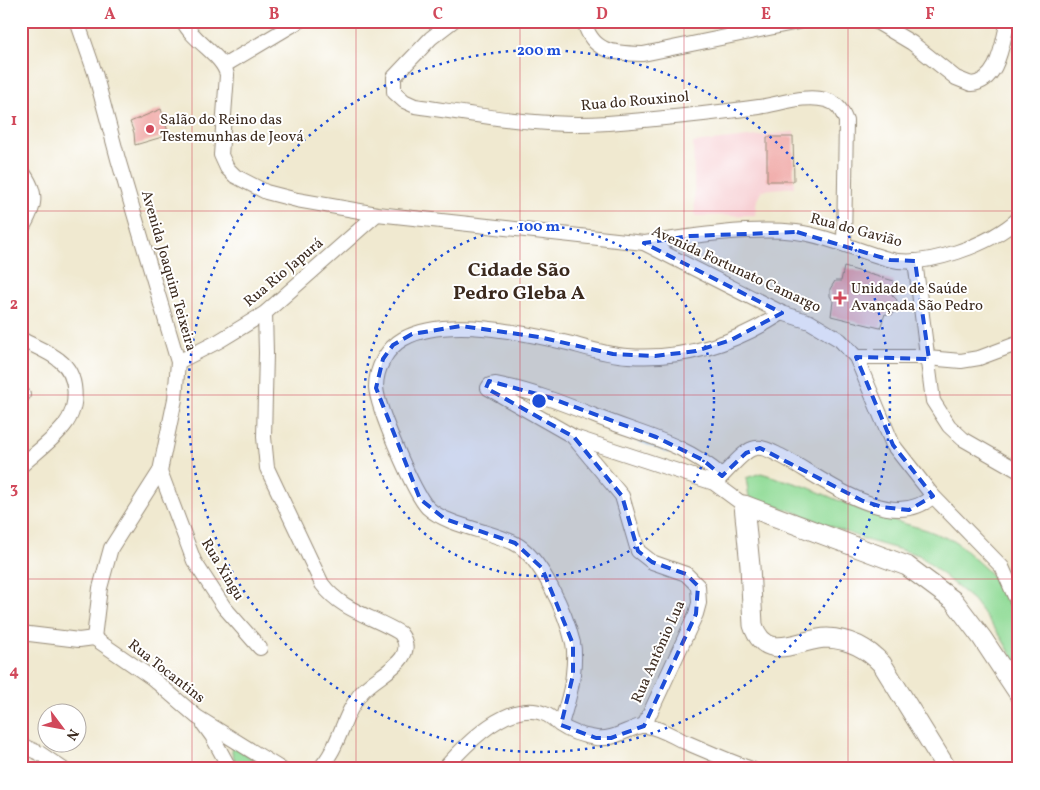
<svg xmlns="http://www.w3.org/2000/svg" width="1040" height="790" font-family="Vollkorn,serif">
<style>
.built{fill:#f7cfd3}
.green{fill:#91db97;stroke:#66825a}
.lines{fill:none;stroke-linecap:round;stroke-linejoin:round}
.stream{stroke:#70a5dd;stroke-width:4}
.building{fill:#f0a8a6}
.street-casing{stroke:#968a77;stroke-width:16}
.secondary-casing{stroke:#968a77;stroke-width:21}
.street{stroke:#fff;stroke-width:14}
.secondary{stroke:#fff;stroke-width:19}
.marked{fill:#1d4ed8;fill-opacity:0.2;stroke:#1d4ed8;stroke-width:4;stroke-dasharray:10 6;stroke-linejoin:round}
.grid{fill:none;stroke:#d1495b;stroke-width:1;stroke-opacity:0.55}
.ring{fill:none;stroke:#1d4ed8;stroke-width:2.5;stroke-dasharray:2.5 5}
.poi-dot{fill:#d1495b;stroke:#fff;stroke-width:2}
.labels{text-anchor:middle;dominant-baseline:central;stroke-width:4;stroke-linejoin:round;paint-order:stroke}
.street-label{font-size:15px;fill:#3b2a1e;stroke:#fff}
.poi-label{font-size:15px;fill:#3b2a1e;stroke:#fff;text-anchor:start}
.district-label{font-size:20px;font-weight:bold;fill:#3b2a1e;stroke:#fff}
.centre{fill:#1d4ed8;stroke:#fff;stroke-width:2.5}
.ring-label{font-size:15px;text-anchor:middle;font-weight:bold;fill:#1d4ed8;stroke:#fff;stroke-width:4;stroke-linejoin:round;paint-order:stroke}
.neatline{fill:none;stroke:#d1495b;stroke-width:2}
.grid-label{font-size:16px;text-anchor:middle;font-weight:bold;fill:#d1495b}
</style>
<rect width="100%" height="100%" fill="#fff"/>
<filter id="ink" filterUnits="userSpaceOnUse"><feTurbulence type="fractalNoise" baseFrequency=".02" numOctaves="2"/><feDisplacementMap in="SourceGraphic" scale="10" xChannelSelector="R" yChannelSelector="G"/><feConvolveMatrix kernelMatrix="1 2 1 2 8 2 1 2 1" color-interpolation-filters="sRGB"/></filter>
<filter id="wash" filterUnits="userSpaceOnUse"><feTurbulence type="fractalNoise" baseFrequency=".0096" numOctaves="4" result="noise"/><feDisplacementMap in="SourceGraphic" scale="20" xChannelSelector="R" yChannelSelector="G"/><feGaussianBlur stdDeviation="1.12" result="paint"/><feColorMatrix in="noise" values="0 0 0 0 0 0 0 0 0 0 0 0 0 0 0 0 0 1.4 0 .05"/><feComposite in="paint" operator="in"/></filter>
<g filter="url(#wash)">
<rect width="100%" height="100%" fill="#f0e9d0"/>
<polygon class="built" points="794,132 794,187 762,190 757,200 755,215 695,216 693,143"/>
<g class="green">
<polygon points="761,473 807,487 870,514 927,530 956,542 989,572 1012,606 1019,623 1019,668 1001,637 973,600 919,555 866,540 795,512 749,497 746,478"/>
<polygon points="231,744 268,769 239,769 232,753"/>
</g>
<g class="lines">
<polyline class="stream" points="615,431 668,451"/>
</g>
<g id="blocks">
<g class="building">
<polygon points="161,109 169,135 135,145 134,133 130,122"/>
<polygon points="767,137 793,137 794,181 767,181"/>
<polygon points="844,267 894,281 892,295 897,300 895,309 892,315 885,314 880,328 831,316 833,301 830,296 830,289 835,281 841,281"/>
</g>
</g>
</g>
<g filter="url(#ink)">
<use href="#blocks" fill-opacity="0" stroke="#968a77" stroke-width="1"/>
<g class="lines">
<defs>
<g id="street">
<polyline points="77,21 95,73 118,159 178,362 175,399 160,471 111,548 100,588 94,638"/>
<path d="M 183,21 C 193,42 223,55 227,75 L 221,155 L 227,168 L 235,176 L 266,192 L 297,200 L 377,214 L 644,243 L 782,313 L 810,322 L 840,340 L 856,357 L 893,445 L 933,496 L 1002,567 L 1019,606"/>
<path d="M 453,21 L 431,38 L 394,77 L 394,92 L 404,101 L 415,106 C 479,115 544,128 608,123 C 658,119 709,114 759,107 C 780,104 805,94 826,100 C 838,103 842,111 846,121 L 844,244"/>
<path d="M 584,21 C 592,53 614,53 643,54 L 803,21"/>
<path d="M 875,21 L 912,43 L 956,78 L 971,84 C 999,82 1002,43 1008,21"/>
<polyline points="225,65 299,21"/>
<path d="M 21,170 C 39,193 36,206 21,230"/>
<path d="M 644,243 C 691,236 750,227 796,232 C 828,236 858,251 888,259 C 924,269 993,244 1019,218"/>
<polyline points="915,261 933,401 949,426 963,439 1019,471"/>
<path d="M 265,313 L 266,353 L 264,437 L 267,468 L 322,584 C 342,611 372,616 400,633 C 421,660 377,674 362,692 C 342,715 340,748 319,769"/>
<path d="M 21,339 C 33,346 48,351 59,360 C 79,375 79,407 64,426 C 52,441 35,453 21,466"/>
<polyline points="856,357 916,357 961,361 979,358 1019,343"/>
<polyline points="178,362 219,341 265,313 377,214"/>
<polyline points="21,395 23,395"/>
<polyline points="574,438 622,496 638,551 652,562 686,574 698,586 699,603 696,614 644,726"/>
<polyline points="160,471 194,561 224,607 260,648"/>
<path d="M 722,476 C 683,442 641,435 595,416 C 562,403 531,391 496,384 L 490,385 L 488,388 L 574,437 L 714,483 L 744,505"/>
<path d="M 715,482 C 726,474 741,453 752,449 C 762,445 772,452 781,456 C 820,476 891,535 933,496"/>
<polyline points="21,633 79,640 94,638 152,678 197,717 281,769"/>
<polyline points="204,725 212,736 230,769"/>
<path d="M 561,725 C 565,709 572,691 573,674 C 574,665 575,652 573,643 C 566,614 541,556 514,543 C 490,531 446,525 428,508 C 414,494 377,407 376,387 C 376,368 387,348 403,339 C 446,315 525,333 572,344 C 590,349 609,355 628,356 C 683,360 736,343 782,313"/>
<polyline points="21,745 41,754 63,769"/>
<path d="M 444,769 C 465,745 509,698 545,714 C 551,716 555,721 560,725 C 570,732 583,736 596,738 C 615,741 634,724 646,726 C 661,728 672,736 685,742 C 707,751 730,762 752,769"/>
</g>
<path id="secondary" d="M 947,769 L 882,664 C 867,648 850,639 827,638 C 801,638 766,665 753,625 L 750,566 L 744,505 L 907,566 L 954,601 L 982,638 L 1019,694"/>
</defs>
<use href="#street" class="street-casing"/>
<use href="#secondary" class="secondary-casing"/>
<use href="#street" class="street"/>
<use href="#secondary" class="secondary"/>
</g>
</g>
<path class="marked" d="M 797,232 L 890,260 L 915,261 L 929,359 L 856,357 L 893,445 L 933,496 L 909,510 L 882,507 L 863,501 L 760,448 L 746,453 L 722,476 L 703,460 L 656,437 L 548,397 L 489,381 L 486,388 L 574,437 L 622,496 L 638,551 L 652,562 L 686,574 L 698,586 L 696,614 L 644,726 L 611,738 L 596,738 L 561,725 L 573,675 L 573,644 L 542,568 L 515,543 L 445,519 L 420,499 L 376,388 L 383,359 L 393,345 L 412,334 L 461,326 L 539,337 L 613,354 L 655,356 L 696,351 L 731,340 L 782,313 L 644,243 L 690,236 Z"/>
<path class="grid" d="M 192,21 L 192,769M 356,21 L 356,769M 520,21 L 520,769M 684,21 L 684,769M 848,21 L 848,769M 21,211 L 1019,211M 21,395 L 1019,395M 21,579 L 1019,579"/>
<g class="ring">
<circle cx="539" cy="401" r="175"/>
<circle cx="539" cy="401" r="351"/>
</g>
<g class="poi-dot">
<circle cx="150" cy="129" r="5"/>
<path d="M837.5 290.5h5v5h5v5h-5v5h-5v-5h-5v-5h5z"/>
</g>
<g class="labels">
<g class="street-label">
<text transform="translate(635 102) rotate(-5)">Rua do Rouxinol</text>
<text transform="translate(856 231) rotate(15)">Rua do Gavião</text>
<text transform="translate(736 270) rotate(25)">Avenida Fortunato Camargo</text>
<text transform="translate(168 271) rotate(74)">Avenida Joaquim Teixeira</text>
<text transform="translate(284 273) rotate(-40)">Rua Rio Japurá</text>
<text transform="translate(222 570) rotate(59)">Rua Xingu</text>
<text transform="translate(659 652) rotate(-66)">Rua Antônio Lua</text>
<text transform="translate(166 672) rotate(38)">Rua Tocantins</text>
</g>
<g class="poi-label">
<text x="160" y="120">Salão do Reino das<tspan x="160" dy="17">Testemunhas de Jeová</tspan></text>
<text x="851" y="289">Unidade de Saúde<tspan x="851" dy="17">Avançada São Pedro</tspan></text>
</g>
<g class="district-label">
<text x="519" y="271">Cidade São<tspan x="519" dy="23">Pedro Gleba A</tspan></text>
</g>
</g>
<circle cx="539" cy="401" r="8" class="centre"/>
<g class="ring-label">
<text x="539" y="55">200 m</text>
<text x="539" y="231">100 m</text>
</g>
<rect width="1040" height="790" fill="none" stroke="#fff" stroke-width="55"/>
<g transform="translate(62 728) rotate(122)"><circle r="24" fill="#ffffff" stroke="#b1aaa5"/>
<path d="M0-4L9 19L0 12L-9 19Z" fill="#d1495b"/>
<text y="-8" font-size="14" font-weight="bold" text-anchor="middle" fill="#3b2a1e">N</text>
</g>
<rect x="28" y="28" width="984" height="734" class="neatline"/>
<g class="grid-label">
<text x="110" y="19">A</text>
<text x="274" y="19">B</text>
<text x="438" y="19">C</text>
<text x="602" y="19">D</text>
<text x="766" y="19">E</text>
<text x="930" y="19">F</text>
<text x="14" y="125">1</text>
<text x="14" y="309">2</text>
<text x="14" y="493">3</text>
<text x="14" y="676">4</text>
</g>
</svg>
